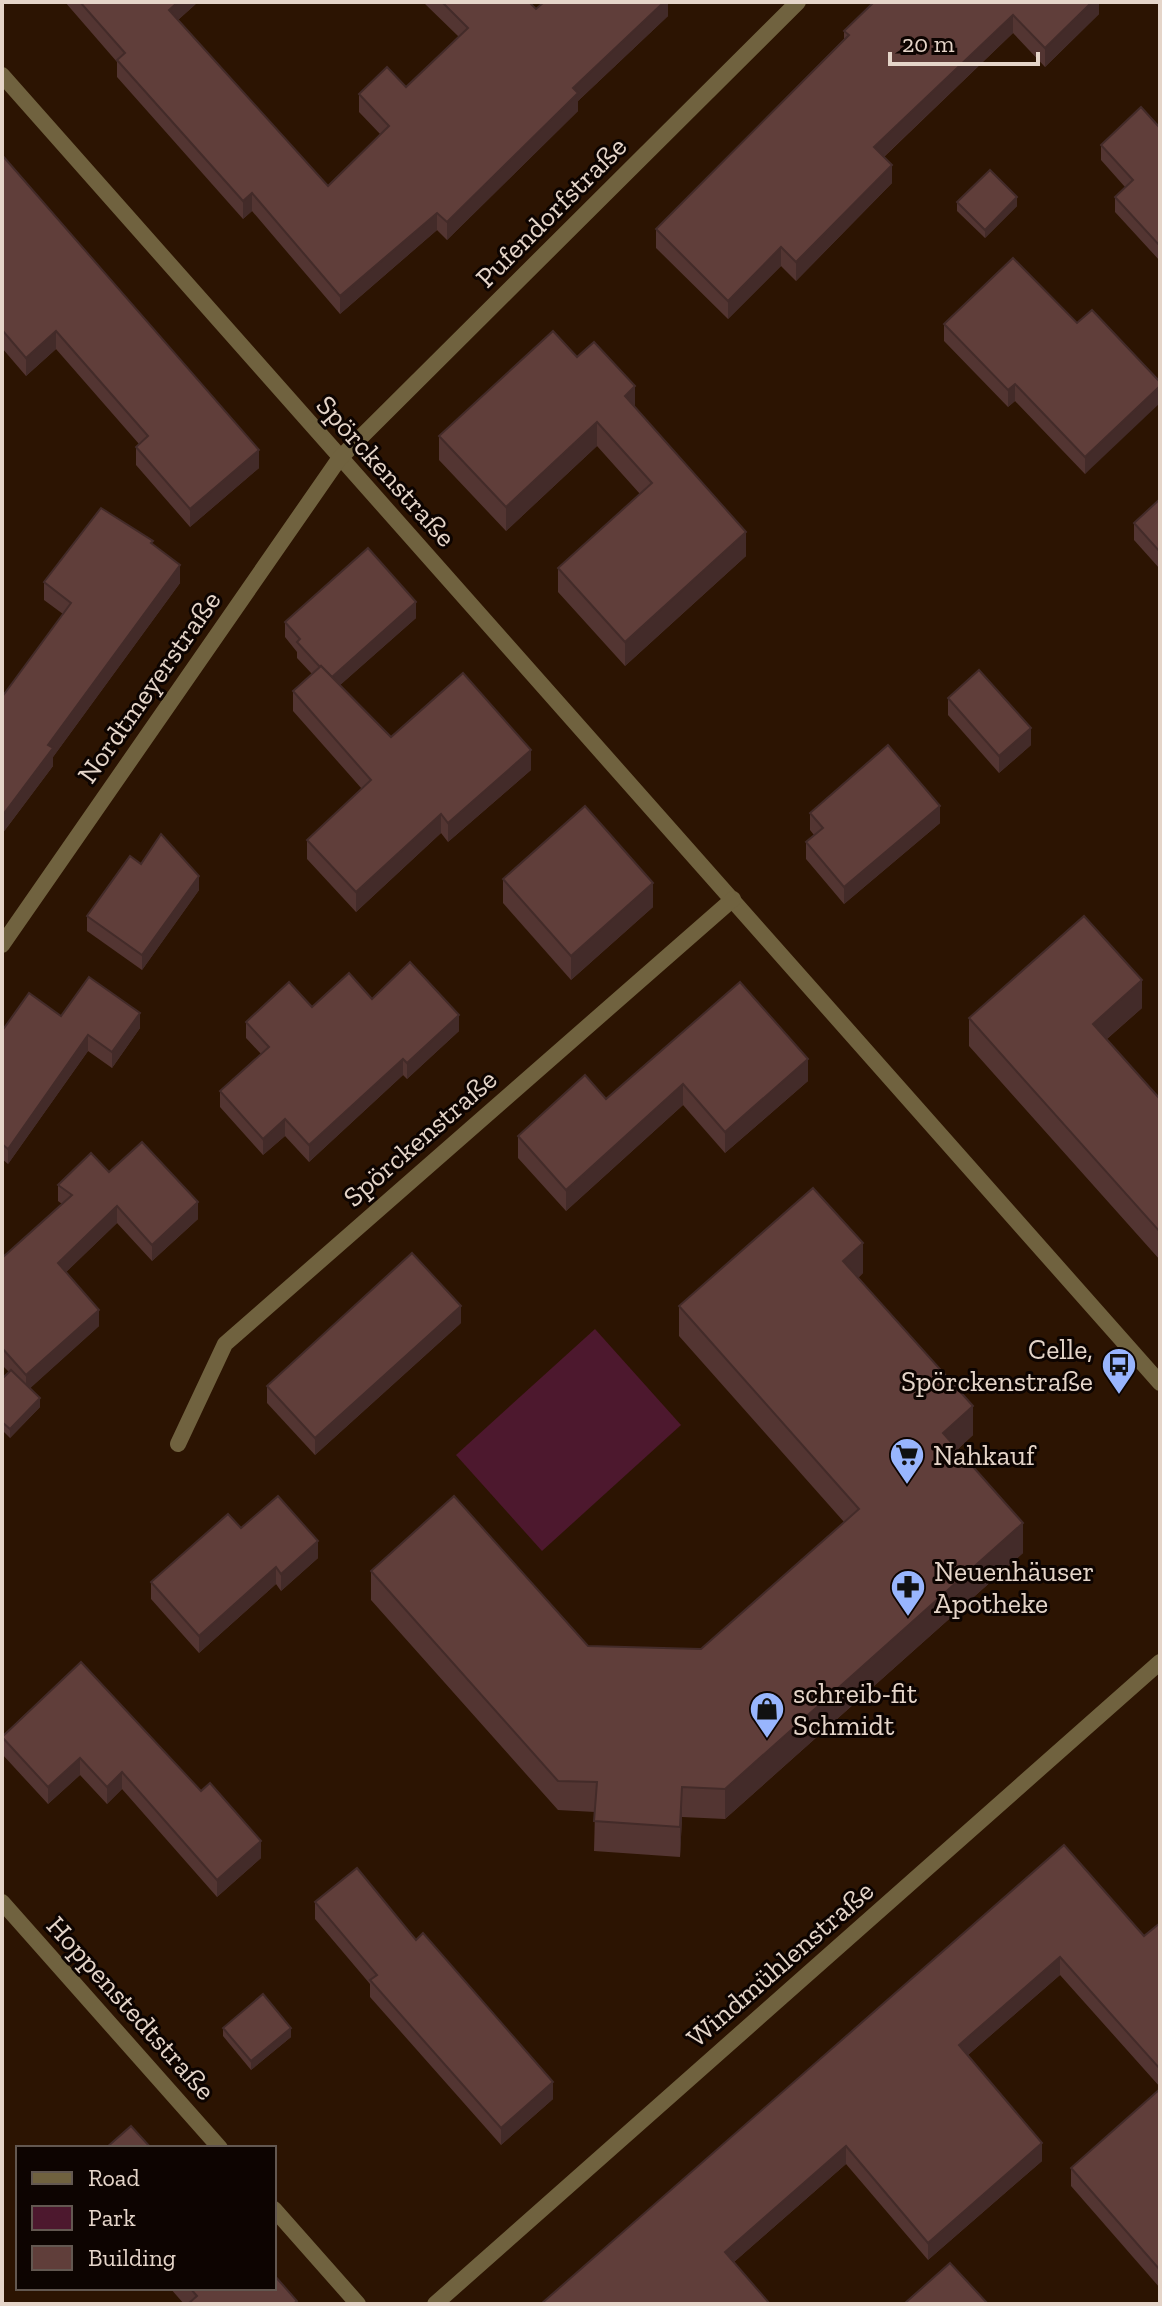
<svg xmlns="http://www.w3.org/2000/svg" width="1162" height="2306" font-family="'Zilla Slab',serif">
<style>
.green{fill:#4d182e}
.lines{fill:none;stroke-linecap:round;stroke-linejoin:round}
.minor{stroke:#70623f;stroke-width:16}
.tertiary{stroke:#70623f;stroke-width:16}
.wall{fill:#533532}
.shaded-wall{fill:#432b29}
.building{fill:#603e3a;stroke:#432b29;stroke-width:2}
.labels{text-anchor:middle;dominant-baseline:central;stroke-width:6;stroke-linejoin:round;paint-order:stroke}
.street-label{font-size:28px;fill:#e5d5c9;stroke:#0d0401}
.poi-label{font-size:28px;fill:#e5d5c9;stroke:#0d0401;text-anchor:start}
</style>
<rect width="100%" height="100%" fill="#2c1402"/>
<polygon class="green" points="595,1329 681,1425 542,1551 456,1455"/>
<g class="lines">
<g class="minor">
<polyline points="2,75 1160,1383"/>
<polyline points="2,945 339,459 798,2"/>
<polyline points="178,1444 225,1344 733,899"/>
<polyline points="2,1902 220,2148"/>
<polyline points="274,2209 358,2304"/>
</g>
<polyline class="tertiary" points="435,2304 1160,1662"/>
</g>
<g class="wall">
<polygon points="65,2 198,2 178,20 328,186 381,135 359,112 359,94 406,87 459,37 423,2 529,2 536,9 668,2 668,16 578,101 578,111 447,240 437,230 340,314 252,211 243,219 117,77 117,62"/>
<polygon points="1099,2 1099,14 1045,67 1013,33 884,157 892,183 796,281 781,266 728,319 656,248 656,229 844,39 844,31"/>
<polygon points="1160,128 1160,261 1115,212 1115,197 1125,187 1101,160 1101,145"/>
<polygon points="2,155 259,468 190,527 136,465 136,447 139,444 56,349 26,376 2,348"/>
<polygon points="957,202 1017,206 985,238 957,211"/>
<polygon points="1077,323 1160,382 1085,474 1015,401 1008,407 944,341 944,324"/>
<polygon points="577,357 635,408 746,556 625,666 558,592 558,568 640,494 597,446 506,531 439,460 439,436"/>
<polygon points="1160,499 1160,569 1134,540 1134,523"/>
<polygon points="153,545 180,583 53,757 53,766 2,834 63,614 44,600 44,582"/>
<polygon points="416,618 340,685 391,737 531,770 448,842 441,833 356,912 307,859 307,840 362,789 293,711 293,691 312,674 297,658 297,652 285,637 285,622"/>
<polygon points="948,698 1031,745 999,773 948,715"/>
<polygon points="810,813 940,823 844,904 806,859 806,842 814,835 810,830"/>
<polygon points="141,864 199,890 142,970 87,931 87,916"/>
<polygon points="503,879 653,907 571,980 503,903"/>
<polygon points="740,982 808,1081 725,1153 683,1105 566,1211 518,1158 518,1136 606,1099"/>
<polygon points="372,999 459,1031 407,1079 403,1075 309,1162 285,1136 263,1155 220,1107 220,1091 261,1054 246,1038 246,1022 312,1007"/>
<polygon points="1142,1008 1107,1039 1160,1099 1160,1260 969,1046 969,1018"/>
<polygon points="61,1016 140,1028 112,1068 88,1051 8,1164 2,1159 2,1031"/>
<polygon points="109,1172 198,1219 152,1261 117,1223 66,1272 99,1326 30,1388 40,1407 10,1438 2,1430 2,1379 9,1372 2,1365 2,1258 62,1204 58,1201 58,1185"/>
<polygon points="863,1273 858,1278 973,1435 957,1450 1023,1553 725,1819 682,1817 680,1857 594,1851 595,1812 558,1810 371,1600 371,1571 588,1646 701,1649 844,1522 679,1336 679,1306"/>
<polygon points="461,1323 315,1455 267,1403 267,1386"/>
<polygon points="241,1528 318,1558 281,1591 276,1584 199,1653 151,1599 151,1582"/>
<polygon points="81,1662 261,1858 217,1897 122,1789 107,1804 80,1775 48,1804 2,1754 2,1736"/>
<polygon points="1064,1845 1144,1936 1160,1923 1160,2087 1060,1975 968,2055 1042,2161 928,2260 846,2164 734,2262 541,2304"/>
<polygon points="315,1902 416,1940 553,2099 501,2145 370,1997 370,1984 315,1919"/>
<polygon points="223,2028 291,2037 251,2070 223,2036"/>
<polygon points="1160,2089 1160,2288 1071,2186 1071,2168"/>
<polygon points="170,2288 274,2288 297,2304 184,2304"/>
</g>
<g class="shaded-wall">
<polygon points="178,2 198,2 169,28 169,10"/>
<polygon points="664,2 668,2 668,16 578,101 578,111 447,240 447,222 573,88"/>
<polygon points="1092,2 1099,2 1099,14 1045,67 1045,48"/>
<polygon points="1013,15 1013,33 874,166 874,147"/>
<polygon points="892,165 892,183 796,281 796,262"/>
<polygon points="252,193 252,211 243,219 243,201"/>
<polygon points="1017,197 1017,206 985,238 985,230"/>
<polygon points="437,213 437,230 340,314 340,296"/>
<polygon points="781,247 781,266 728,319 728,301"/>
<polygon points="56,331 56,349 26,376 26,358"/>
<polygon points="1015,384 1015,401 1008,407 1008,390"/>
<polygon points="635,386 635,410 625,396"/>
<polygon points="1160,386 1160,403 1085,474 1085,457"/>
<polygon points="597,422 597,446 506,531 506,507"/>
<polygon points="259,450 259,468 190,527 190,509"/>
<polygon points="746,532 746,556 625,666 625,642"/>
<polygon points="180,565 180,583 53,757 53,766 2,834 2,816 48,745"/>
<polygon points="416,602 416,618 330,694 330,679"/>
<polygon points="1031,728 1031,745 999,773 999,756"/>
<polygon points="531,750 531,770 448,842 448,823"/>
<polygon points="940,806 940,823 844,904 844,887"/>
<polygon points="441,814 441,833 356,912 356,892"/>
<polygon points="199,876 199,890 142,970 142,955"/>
<polygon points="653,883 653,907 571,980 571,956"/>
<polygon points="1142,980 1142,1008 1093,1051 1093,1024"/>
<polygon points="140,1013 140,1028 112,1068 112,1052"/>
<polygon points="459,1015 459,1031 407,1079 407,1063"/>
<polygon points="88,1035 88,1051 8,1164 8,1149"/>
<polygon points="403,1059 403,1075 309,1162 309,1145"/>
<polygon points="808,1059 808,1081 725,1153 725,1132"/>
<polygon points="683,1084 683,1105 566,1211 566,1190"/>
<polygon points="285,1119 285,1136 263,1155 263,1139"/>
<polygon points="198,1202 198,1219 152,1261 152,1245"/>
<polygon points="117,1206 117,1223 58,1280 58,1263"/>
<polygon points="863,1243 863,1273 843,1291 843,1261"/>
<polygon points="461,1306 461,1323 315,1455 315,1438"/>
<polygon points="99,1310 99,1326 26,1392 26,1375"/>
<polygon points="40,1398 40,1407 10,1438 10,1429"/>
<polygon points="973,1406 973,1435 943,1463 943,1433"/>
<polygon points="1023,1523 1023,1553 725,1819 725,1789"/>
<polygon points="318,1541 318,1558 281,1591 281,1574"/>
<polygon points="276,1567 276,1584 199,1653 199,1636"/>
<polygon points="80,1758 80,1775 48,1804 48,1787"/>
<polygon points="122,1772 122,1789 107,1804 107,1787"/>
<polygon points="682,1787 682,1817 680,1857 680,1827"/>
<polygon points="261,1841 261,1858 217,1897 217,1880"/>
<polygon points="1060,1957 1060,1975 959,2063 959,2045"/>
<polygon points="291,2028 291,2037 251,2070 251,2061"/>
<polygon points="553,2082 553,2099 501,2145 501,2128"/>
<polygon points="1042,2143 1042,2161 928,2260 928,2243"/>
<polygon points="846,2146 846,2164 725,2270 725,2252"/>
</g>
<g class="building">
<polygon points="80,2 178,2 169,10 328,186 389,126 359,94 387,67 406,87 468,28 442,2 529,2 536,9 544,2 664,2 573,88 578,93 447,222 437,213 340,296 252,193 243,201 117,60 125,53"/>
<polygon points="874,2 1092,2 1045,48 1013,15 874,147 892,165 796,262 781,247 728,301 656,229 849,35 844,31"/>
<polygon points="1141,107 1160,128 1160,246 1115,197 1133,180 1101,145"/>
<polygon points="2,155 259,450 190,509 136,447 148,436 56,331 26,358 2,330"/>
<polygon points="990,170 1017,197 985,230 957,202"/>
<polygon points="1013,258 1077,323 1092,310 1160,382 1160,386 1085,457 1015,384 1008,390 944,324"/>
<polygon points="553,331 577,357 594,342 635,386 625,396 746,532 625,642 558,568 652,483 597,422 506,507 439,436"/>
<polygon points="1160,499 1160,552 1134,523"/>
<polygon points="101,508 153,541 151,543 180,565 48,745 53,748 2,816 2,697 71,603 44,582"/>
<polygon points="368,548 416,602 332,677 321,666 320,667 297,642 300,639 285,622"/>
<polygon points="321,666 391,737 463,673 531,750 448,823 441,814 356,892 307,840 371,780 293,691"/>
<polygon points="979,670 1031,728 999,756 948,698"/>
<polygon points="888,745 940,806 844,887 806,842 823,828 810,813"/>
<polygon points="585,806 653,883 571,956 503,879"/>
<polygon points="161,834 199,876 142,955 87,916 130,856 141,864"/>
<polygon points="1084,916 1142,980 1093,1024 1160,1099 1160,1232 969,1018"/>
<polygon points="410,962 459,1015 407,1063 403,1059 309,1145 285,1119 263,1139 220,1091 269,1047 246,1022 289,982 312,1007 349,973 372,999"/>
<polygon points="89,977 140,1013 112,1052 88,1035 8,1149 2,1144 2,1031 29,993 61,1016"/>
<polygon points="740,982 808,1059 725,1132 683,1084 566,1190 518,1136 585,1075 606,1099"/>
<polygon points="142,1142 198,1202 152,1245 117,1206 58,1263 99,1310 26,1375 2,1348 2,1258 72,1195 58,1185 91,1153 109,1172"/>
<polygon points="813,1188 863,1243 843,1261 973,1406 943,1433 1023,1523 725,1789 682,1787 680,1827 594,1821 597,1782 558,1781 371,1571 454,1496 588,1646 701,1649 859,1509 679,1306"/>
<polygon points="412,1253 461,1306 315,1438 267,1386"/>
<polygon points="11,1370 40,1398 10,1429 2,1422 2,1379"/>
<polygon points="278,1496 318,1541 281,1574 276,1567 199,1636 151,1582 228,1514 241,1528"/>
<polygon points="81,1662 201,1791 210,1783 261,1841 217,1880 122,1772 107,1787 80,1758 48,1787 2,1737"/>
<polygon points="1064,1845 1144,1936 1160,1923 1160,2069 1060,1957 959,2045 1042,2143 928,2243 846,2146 725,2252 770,2304 541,2304"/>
<polygon points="357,1868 416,1940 423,1933 553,2082 501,2128 370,1980 377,1975 315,1902"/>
<polygon points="263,1994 291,2028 251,2061 223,2028"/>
<polygon points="1160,2089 1160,2270 1071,2168"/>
<polygon points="131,2126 151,2148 106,2148"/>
<polygon points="950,2263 988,2304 904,2304"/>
<polygon points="274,2275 297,2301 293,2304 188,2304 197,2296 190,2288 274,2288"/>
</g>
<defs>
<symbol id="bus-pin" viewBox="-11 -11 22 30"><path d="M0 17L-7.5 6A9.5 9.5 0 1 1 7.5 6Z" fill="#98b5fd" stroke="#0d0401"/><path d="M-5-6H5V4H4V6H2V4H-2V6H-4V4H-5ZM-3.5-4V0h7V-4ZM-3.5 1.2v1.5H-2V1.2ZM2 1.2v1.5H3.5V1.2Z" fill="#111"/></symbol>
<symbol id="supermarket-pin" viewBox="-11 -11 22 30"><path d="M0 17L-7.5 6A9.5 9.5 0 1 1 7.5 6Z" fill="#98b5fd" stroke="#0d0401"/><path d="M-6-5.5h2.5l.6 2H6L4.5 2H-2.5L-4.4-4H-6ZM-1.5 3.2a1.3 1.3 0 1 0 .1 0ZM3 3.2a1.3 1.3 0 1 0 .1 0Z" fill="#111"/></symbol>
<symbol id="pharmacy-pin" viewBox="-11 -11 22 30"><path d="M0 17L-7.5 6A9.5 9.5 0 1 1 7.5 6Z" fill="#98b5fd" stroke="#0d0401"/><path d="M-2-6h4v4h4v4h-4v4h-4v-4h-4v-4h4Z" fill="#111"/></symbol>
<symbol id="shop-pin" viewBox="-11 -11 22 30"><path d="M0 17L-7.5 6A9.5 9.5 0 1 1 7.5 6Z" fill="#98b5fd" stroke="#0d0401"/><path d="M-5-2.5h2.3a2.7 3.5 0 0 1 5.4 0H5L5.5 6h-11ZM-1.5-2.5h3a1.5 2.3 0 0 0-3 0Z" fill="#111"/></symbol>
</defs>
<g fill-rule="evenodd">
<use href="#bus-pin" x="1099" y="1345" width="40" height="54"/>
<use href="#supermarket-pin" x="887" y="1435" width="40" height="54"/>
<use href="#pharmacy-pin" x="888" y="1567" width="40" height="54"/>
<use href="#shop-pin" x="747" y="1689" width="40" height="54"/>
</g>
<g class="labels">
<g class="street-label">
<text transform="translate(551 212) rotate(-45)">Pufendorfstraße</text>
<text transform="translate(386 471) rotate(48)">Spörckenstraße</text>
<text transform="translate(149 687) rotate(-55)">Nordtmeyerstraße</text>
<text transform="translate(420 1138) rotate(-41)">Spörckenstraße</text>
<text transform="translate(780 1964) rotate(-41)">Windmühlenstraße</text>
<text transform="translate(131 2008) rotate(48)">Hoppenstedtstraße</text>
</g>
<g class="poi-label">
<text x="1093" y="1349" text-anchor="end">Celle,<tspan x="1093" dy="32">Spörckenstraße</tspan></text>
<text x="933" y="1455">Nahkauf</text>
<text x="934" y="1571">Neuenhäuser<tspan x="934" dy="32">Apotheke</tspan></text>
<text x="793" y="1693">schreib-fit<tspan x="793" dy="32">Schmidt</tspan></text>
</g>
</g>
<rect width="1162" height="2306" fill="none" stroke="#e5d5c9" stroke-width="8"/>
<rect x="16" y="2146" width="260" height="144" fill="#0d0401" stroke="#635851" stroke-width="2"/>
<rect x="32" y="2172" width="40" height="12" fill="#70623f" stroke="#635851" stroke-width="2"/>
<text x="88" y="2186" font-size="24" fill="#e5d5c9">Road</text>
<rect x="32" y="2206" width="40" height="24" fill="#4d182e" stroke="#635851" stroke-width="2"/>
<text x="88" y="2226" font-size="24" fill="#e5d5c9">Park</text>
<rect x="32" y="2246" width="40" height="24" fill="#603e3a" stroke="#635851" stroke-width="2"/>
<text x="88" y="2266" font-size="24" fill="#e5d5c9">Building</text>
<path d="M890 52v12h148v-12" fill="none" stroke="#e5d5c9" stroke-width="4"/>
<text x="902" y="52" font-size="24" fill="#e5d5c9" stroke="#0d0401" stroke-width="6" paint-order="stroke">20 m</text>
</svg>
